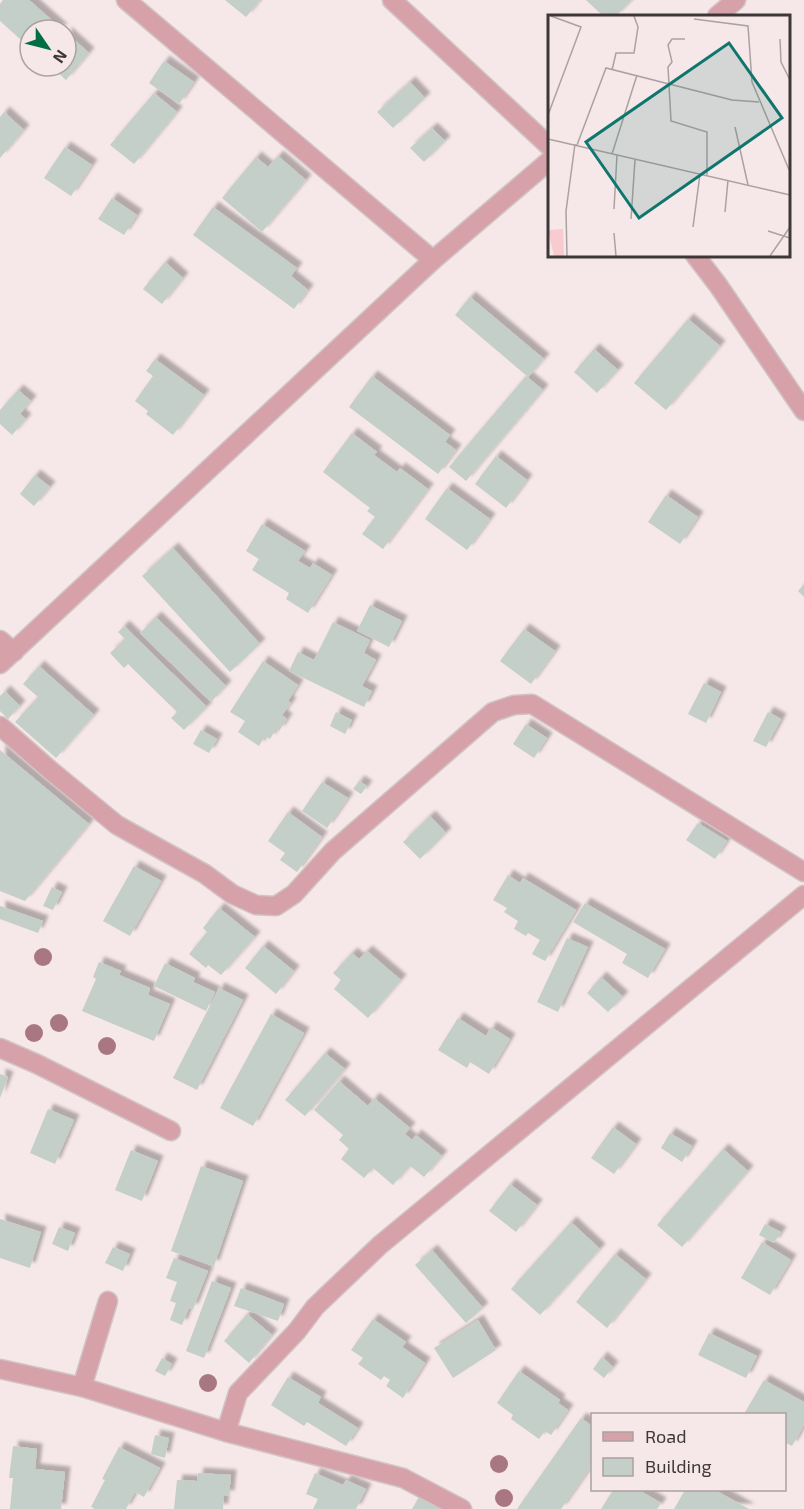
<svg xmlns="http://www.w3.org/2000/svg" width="804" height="1509" font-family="'Exo 2',sans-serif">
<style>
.building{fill:#c3cfc8;filter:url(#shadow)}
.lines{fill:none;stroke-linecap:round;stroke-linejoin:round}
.minor-casing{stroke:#d1c4c5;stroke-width:21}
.minor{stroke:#d6a1a8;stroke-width:18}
.tree{fill:#a97782}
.inset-road{fill:none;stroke:#aca1a2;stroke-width:1.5}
.view{fill:#0f766e;fill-opacity:0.15;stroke:#0f766e;stroke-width:3}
.inset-edge{fill:none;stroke:#3d3738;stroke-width:3}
</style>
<defs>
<filter id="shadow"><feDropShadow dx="5.5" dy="-5.5" stdDeviation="1.5" flood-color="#0004"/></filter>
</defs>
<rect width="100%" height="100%" fill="#f6e7e8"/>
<g class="building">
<polygon points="3,0 29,0 63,30 30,30 30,48 0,21 0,4"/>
<polygon points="225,0 260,0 246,17"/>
<polygon points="586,0 632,0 616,16 603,16"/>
<polygon points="66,32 89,53 66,80 51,66 66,66"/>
<polygon points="164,61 194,82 179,104 149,83"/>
<polygon points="410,82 425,98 393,128 377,112"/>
<polygon points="154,93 177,112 134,164 110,145"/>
<polygon points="4,112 24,130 0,158 0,117"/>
<polygon points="432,128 445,141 424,162 410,148"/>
<polygon points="65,147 92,165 71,196 44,178"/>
<polygon points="278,156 306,180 262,232 222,198 256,157 268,167"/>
<polygon points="112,198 137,215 124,235 98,219"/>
<polygon points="213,207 297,268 291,276 308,290 294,309 193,235"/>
<polygon points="165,262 183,278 162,304 143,289"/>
<polygon points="470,297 544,359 528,377 455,315"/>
<polygon points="688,319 720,346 666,410 634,383"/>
<polygon points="594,349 618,370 597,393 574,372"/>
<polygon points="155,359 204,395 173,435 146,414 148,411 135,401 153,376 146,371"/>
<polygon points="372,376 450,435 445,442 456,450 438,474 349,407"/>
<polygon points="526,376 543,390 466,481 449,467"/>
<polygon points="18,390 31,401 20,414 26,419 12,435 0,424 0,410"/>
<polygon points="352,433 377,452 374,455 397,472 400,468 428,489 383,549 362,534 375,517 367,511 370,508 323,472"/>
<polygon points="496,456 527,480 506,508 475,484"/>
<polygon points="35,475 50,487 34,506 20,494"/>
<polygon points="447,488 490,519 467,550 425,519"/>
<polygon points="666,495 698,517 680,544 648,522"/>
<polygon points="262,524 305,551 298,561 310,568 313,563 332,575 308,613 286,599 289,593 252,570 259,559 246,551"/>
<polygon points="173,548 260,644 230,672 142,576"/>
<polygon points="804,584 804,597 798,591"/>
<polygon points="370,605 402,621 389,647 357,631"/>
<polygon points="156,617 226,686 211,702 140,633"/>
<polygon points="333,622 370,640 364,653 376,660 362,686 372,691 364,707 289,671 298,652 314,660"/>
<polygon points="124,626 207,707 184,730 171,718 177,712 128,664 124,668 110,653 125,639 118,632"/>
<polygon points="524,629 555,651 531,684 500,661"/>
<polygon points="263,661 298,685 288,701 291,703 282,715 287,719 279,731 276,729 270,739 265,736 259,746 238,732 245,721 230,712"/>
<polygon points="39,666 94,715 56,758 15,722 38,697 23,684"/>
<polygon points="704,683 721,692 706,723 688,714"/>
<polygon points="5,691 20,706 8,719 0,711 0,696"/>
<polygon points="336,712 352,720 345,734 330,726"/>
<polygon points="768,712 781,719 766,747 753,741"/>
<polygon points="526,724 547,738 534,758 513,744"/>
<polygon points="201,730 217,739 209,753 193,744"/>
<polygon points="0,750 89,824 25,901 0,891"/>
<polygon points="359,781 367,786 361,794 353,789"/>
<polygon points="322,782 348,798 327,828 302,811"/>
<polygon points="288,812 322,837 297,872 280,860 285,853 268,841"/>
<polygon points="430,816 446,833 420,859 403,842"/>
<polygon points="698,823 727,841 715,859 686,840"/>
<polygon points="134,866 161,881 130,936 103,921"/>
<polygon points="508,875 520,883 523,878 576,910 545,961 532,954 540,940 528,933 526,936 514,929 518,921 504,912 507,908 493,900"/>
<polygon points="52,887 62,892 53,910 43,906"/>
<polygon points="585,903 665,949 648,978 622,963 627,954 573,922"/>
<polygon points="0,906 43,921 38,933 0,919"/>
<polygon points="219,908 255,937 221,975 208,965 206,968 189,954 207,932 203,928"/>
<polygon points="567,938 588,947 558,1012 537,1002"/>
<polygon points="263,946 294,971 276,994 245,968"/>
<polygon points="367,951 401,980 368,1018 334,989 341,980 333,973 352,953 359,959"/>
<polygon points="99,962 121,971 119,975 150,988 148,995 170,1004 154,1041 82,1011 96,979 93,977"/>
<polygon points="165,963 195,978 193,982 215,992 206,1011 154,986"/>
<polygon points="601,977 623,997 608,1012 587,993"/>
<polygon points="219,988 243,1000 197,1090 173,1078"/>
<polygon points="271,1014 304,1033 253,1126 220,1108"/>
<polygon points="458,1018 486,1036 491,1027 510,1039 489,1074 470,1062 467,1068 438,1050"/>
<polygon points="325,1053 345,1069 305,1116 285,1100"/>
<polygon points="0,1074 8,1077 0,1098"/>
<polygon points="339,1081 368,1106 374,1098 410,1128 405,1134 412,1140 416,1135 442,1156 424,1177 410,1166 393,1185 373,1168 364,1178 341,1159 349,1149 339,1140 343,1135 314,1110"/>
<polygon points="48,1109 74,1120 55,1164 30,1153"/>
<polygon points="613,1127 636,1144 614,1174 591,1158"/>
<polygon points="670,1133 692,1146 682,1162 661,1148"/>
<polygon points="723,1149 748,1171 682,1247 657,1225"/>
<polygon points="131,1150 158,1161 142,1201 115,1190"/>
<polygon points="201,1166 243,1181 214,1266 171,1251"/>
<polygon points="510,1184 537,1205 516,1232 489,1211"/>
<polygon points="0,1219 41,1232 30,1268 0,1258"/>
<polygon points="571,1222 600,1249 540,1315 511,1289"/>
<polygon points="765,1224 781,1232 774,1243 759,1235"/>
<polygon points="59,1227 75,1233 68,1251 52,1244"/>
<polygon points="762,1242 791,1260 770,1295 741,1278"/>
<polygon points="113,1247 130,1254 123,1271 105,1263"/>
<polygon points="432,1250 483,1308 466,1323 415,1265"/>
<polygon points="615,1254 646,1279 607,1328 576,1302"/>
<polygon points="174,1258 208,1271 193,1309 189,1308 182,1325 170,1320 176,1303 170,1301 177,1282 166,1278"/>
<polygon points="212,1281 231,1288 204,1358 186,1351"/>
<polygon points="241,1288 284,1304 278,1321 234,1306"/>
<polygon points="247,1314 272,1335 249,1363 224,1341"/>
<polygon points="373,1319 406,1342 402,1347 425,1363 403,1398 386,1386 390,1380 384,1376 381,1380 358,1364 363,1358 351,1350"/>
<polygon points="478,1320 496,1350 453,1378 434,1348"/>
<polygon points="709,1333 757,1356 746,1378 698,1355"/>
<polygon points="602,1357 613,1367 604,1378 593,1369"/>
<polygon points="162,1358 172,1364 165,1376 155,1371"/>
<polygon points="519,1371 560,1400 558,1403 568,1410 551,1435 545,1431 539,1439 511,1419 513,1415 497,1403"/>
<polygon points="288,1377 321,1397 318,1403 358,1428 346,1446 307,1422 304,1426 271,1405"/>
<polygon points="764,1380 804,1402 804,1425 792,1446 784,1442 784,1414 744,1414"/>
<polygon points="581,1418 592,1426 592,1465 561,1509 517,1509"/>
<polygon points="155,1435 169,1438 165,1458 151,1454"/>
<polygon points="13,1446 37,1449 35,1469 65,1472 61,1509 10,1509 13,1478 9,1478"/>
<polygon points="119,1447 160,1468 144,1497 135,1492 126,1509 95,1509 91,1507 105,1480 102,1479"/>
<polygon points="198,1473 231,1475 229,1496 224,1495 223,1509 174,1509 177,1480 197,1481"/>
<polygon points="315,1473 343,1485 346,1480 366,1489 356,1509 313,1509 318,1499 306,1494"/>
<polygon points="613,1490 639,1490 661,1503 657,1509 601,1509"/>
<polygon points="685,1490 715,1490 749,1509 674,1509"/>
<polygon points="419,1497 440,1509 412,1509"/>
</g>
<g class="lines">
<defs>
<g id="minor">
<polyline points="126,0 433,260"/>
<polyline points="392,0 549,146"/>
<polyline points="717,16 736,0"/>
<polyline points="695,255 718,285 804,411"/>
<polyline points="0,640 14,652"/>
<polyline points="0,664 433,260 549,161"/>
<polyline points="0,726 50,770 117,825 205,874 232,894 256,905 276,906 294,894 333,851 493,712 514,705 532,704 804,872"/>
<polyline points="0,1048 37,1064 171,1131"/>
<polyline points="0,1369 82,1387 226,1432 403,1478 462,1509"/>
<polyline points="82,1387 108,1301"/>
<polyline points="226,1432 238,1393 297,1331 315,1307 380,1245 804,895"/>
</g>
</defs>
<use href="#minor" class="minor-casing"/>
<use href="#minor" class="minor"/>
</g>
<g class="tree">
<circle cx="43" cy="957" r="9"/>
<circle cx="59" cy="1023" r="9"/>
<circle cx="34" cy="1033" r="9"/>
<circle cx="107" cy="1046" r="9"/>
<circle cx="208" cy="1383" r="9"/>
<circle cx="499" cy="1464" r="9"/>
<circle cx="504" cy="1498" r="9"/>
</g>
<g transform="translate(548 15)">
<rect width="242" height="242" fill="#f6e7e8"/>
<path d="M 15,214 L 16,241 L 6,241 L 0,215 Z" fill="#f7cbd0"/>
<path class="inset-road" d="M 146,4 L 200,11 L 204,67 L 242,157M 137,24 L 124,24 L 120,30 L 124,47 L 120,52 L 123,106 L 159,117 L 159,160M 232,24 L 233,47 L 242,65M 64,55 L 68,38 L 86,38 L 90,12 L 86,1M 0,100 L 33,12 L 3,1M 187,112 L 200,170M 0,124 L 242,180M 29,130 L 58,53 L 184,85 L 211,87M 64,139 L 89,60M 66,194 L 69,140M 177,197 L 180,165M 83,204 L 87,145M 145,212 L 152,159M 220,216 L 242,223M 66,218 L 68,241M 19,241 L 18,196 L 27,129M 222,241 L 242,212"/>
<path class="view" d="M 181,28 L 234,103 L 91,203 L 38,127 Z"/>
<rect width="242" height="242" class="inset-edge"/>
</g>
<rect x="591" y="1413" width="195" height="78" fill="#f6e7e8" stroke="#aca1a2" stroke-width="1.5"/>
<rect x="603" y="1432" width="30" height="9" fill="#d6a1a8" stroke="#aca1a2" stroke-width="1.5"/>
<text x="645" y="1443" font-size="18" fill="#3d3738">Road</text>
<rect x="603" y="1458" width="30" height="18" fill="#c3cfc8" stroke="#aca1a2" stroke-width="1.5"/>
<text x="645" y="1473" font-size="18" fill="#3d3738">Building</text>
<g transform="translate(48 48) rotate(125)"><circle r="28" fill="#f6e7e8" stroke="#aca1a2" stroke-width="1.5"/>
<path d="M0-4.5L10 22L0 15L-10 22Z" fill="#006d45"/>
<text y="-9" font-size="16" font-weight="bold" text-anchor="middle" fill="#3d3738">N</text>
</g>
</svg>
